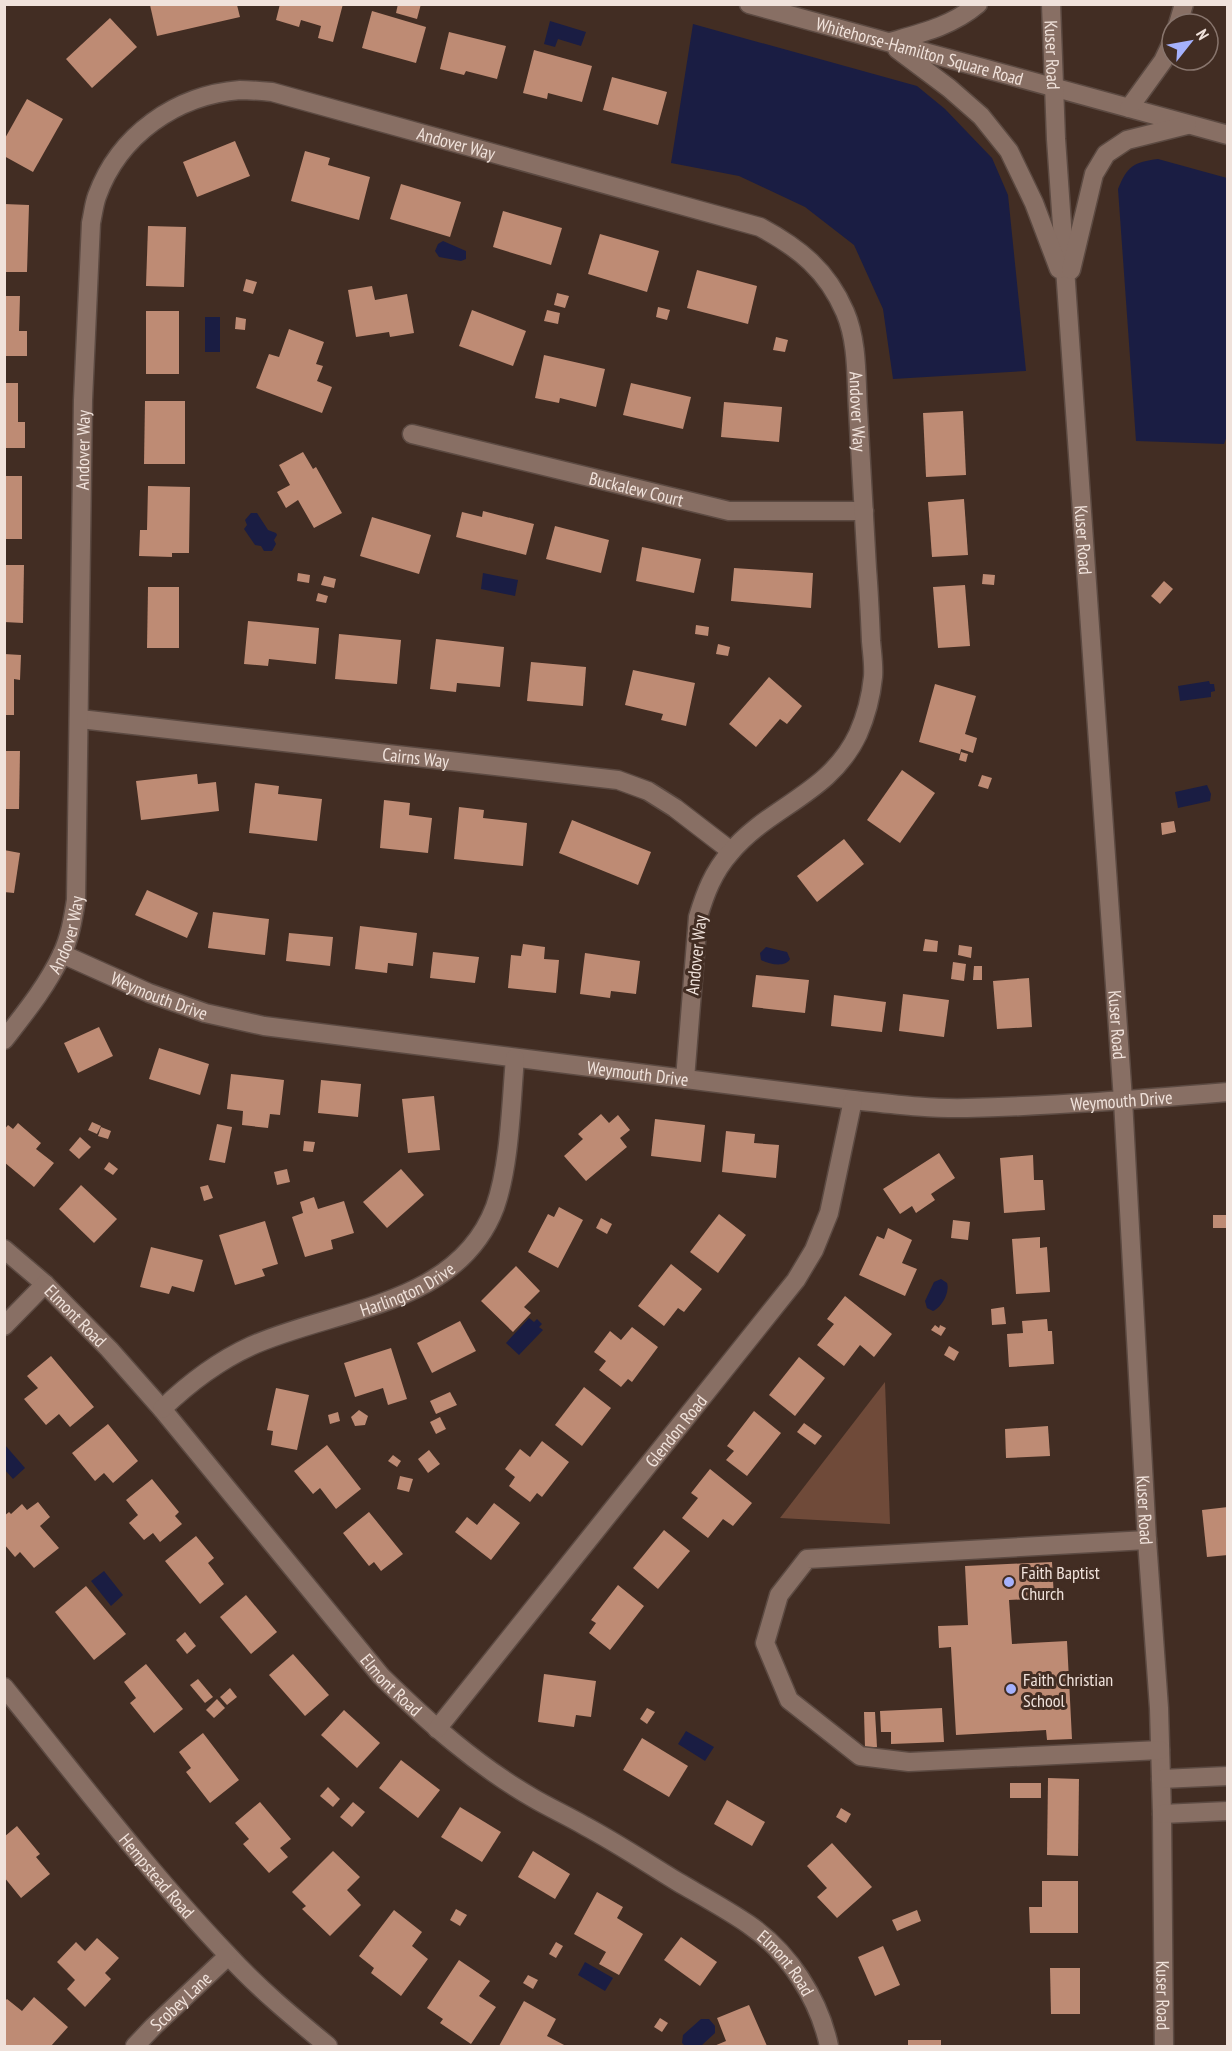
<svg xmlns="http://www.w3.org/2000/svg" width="1232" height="2051" font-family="'PT Sans Narrow',sans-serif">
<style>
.green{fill:#6f4a39}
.water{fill:#1a1d43}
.building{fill:#be8b74}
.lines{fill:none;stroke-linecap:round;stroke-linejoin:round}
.minor-casing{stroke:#5c4a42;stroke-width:21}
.minor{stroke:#886f64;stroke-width:18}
.poi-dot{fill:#a5b1fc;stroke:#422d23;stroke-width:2}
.labels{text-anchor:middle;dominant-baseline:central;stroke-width:6;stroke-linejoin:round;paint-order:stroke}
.street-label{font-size:18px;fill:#f0e2db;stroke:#422d23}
.poi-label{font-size:18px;fill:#f0e2db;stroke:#422d23;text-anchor:start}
</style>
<rect width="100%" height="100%" fill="#422d23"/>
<polygon class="green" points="885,1382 890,1524 780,1518"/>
<g class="water">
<polygon points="550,21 586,32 581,46 558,39 555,47 544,44"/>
<polygon points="693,24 917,86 945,109 992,158 1008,195 1026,371 893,379 883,309 854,245 805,207 739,176 671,163"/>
<path d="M 1158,159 L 1227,178 L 1228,433 L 1224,444 L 1136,441 L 1118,189 C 1127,166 1134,162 1158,159 Z"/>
<polygon points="443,241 466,251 466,259 461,261 439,257 435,251 438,244"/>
<rect x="205" y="317" width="15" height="35"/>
<polygon points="251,513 257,513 268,530 276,533 277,535 274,540 276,544 272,551 264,551 261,546 255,545 244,529 247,525 245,520"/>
<polygon points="483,573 518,580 515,596 481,589"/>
<polygon points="1209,681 1210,684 1214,684 1215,691 1211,692 1211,697 1180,701 1178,686"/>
<polygon points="1207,785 1211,794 1210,801 1178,808 1175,792"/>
<path d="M 766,947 L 787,952 L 790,959 C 785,968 769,964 761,960 L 760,953 Z"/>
<path d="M 941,1279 L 947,1283 C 950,1292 942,1307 933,1311 L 927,1308 L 925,1301 L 934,1282 Z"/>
<polygon points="529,1318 534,1322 537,1319 542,1324 539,1327 543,1330 519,1355 506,1343"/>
<polygon points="5,1445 25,1468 13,1479 5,1470"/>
<polygon points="104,1571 123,1595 111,1606 91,1581"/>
<polygon points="686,1731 714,1747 705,1761 678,1744"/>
<polygon points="585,1962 613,1978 605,1991 578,1975"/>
<polygon points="701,2019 709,2019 715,2026 715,2033 701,2046 685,2046 682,2043 683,2035"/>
</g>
<g class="building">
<polygon points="280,4 343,4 333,42 318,38 321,26 301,20 299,27 276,20"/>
<polygon points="398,4 421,4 417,19 396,13"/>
<polygon points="150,5 237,5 240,17 157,36"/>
<polygon points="372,11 426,27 416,63 362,48"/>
<polygon points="110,18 137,47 92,88 66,59"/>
<polygon points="449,32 506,46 497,79 466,71 464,75 440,69"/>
<polygon points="534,50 592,66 582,102 548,93 547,99 523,93"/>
<polygon points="612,77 667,92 658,125 603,110"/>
<polygon points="27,99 63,119 33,172 4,156 4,140"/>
<polygon points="235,141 250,176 197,197 183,162"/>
<polygon points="305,151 330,158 328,165 370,177 359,220 291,201"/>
<polygon points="401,184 461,202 450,237 390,219"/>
<polygon points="4,204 29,205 27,272 4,272"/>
<polygon points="503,211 562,228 551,265 493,247"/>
<polygon points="148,226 186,227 184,287 146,286"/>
<polygon points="600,234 659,251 647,292 588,274"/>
<polygon points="697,270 757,286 748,324 687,308"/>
<polygon points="246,279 257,282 253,294 243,291"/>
<polygon points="372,286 375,300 407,294 414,333 390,337 389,332 356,337 348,290"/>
<polygon points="557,293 569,296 565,308 554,305"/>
<polygon points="4,296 20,296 19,331 27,331 27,356 4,356"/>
<polygon points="658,307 670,310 667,320 656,317"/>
<polygon points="472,310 526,331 513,366 459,346"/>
<polygon points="547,310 560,313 558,324 544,321"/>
<rect x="146" y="311" width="33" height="63"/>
<polygon points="236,317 246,319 245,330 235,329"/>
<polygon points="289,329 324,342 316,364 323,366 317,381 332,387 322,413 256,388 269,354 279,357"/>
<polygon points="776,337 788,340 785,352 773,350"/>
<polygon points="544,355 605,369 596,407 560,398 559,403 535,398"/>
<polygon points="4,383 18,383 18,422 25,422 25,448 4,448"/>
<polygon points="631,383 691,397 683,429 623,415"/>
<polygon points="145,401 185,401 185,464 144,464"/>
<polygon points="724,402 782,407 779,442 721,437"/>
<polygon points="963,411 966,475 926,477 923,413"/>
<polygon points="303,452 313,469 316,467 342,513 314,528 298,500 286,508 277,492 290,485 279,465"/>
<rect x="4" y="476" width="18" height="63"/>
<polygon points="148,486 190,487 189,553 172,553 172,557 139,556 140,530 147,530"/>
<polygon points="964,499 968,555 932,557 928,502"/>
<polygon points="483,511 534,524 526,555 456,537 462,512 482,517"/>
<polygon points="372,517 431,535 419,574 360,556"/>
<polygon points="555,526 609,540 601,573 546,559"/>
<polygon points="642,547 701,559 694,593 636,581"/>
<polygon points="4,565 24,565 23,623 4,622"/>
<polygon points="734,568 813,573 811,608 731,601"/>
<polygon points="298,573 310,575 309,583 297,581"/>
<polygon points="983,574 995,575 994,585 982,584"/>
<polygon points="324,576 336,579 334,588 321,585"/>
<polygon points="1164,581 1173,589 1160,604 1151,596"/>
<polygon points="965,585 970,646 938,648 933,587"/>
<polygon points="148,587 179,587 179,648 147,648"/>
<polygon points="318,593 328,596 326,603 316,601"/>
<polygon points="248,621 319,628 316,664 269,659 268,666 244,664"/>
<polygon points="696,625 709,627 708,636 695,634"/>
<polygon points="339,634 401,640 397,684 335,679"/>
<polygon points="436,639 504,647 500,687 457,683 456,692 430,689"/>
<polygon points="718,644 730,647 728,656 716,654"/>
<polygon points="4,654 21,655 20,680 14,679 14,715 4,715"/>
<polygon points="531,662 586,667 583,706 527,701"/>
<polygon points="633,670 695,683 686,726 661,720 663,714 625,705"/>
<polygon points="769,677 802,706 787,724 780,719 756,747 729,724"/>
<polygon points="935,684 976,696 965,734 977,738 973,753 961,749 960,754 919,742"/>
<polygon points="4,751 20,751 19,809 4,809"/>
<polygon points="961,752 968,754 966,762 959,760"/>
<polygon points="902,770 935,793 900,843 867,820"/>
<polygon points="197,774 198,784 216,782 219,811 141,820 136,781"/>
<polygon points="982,775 992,778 988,789 978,786"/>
<polygon points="255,783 279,786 278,794 322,799 317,841 249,833"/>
<polygon points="384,800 410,803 409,815 432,818 428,853 380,848"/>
<polygon points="459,807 484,810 483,818 527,823 523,866 454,859"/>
<polygon points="572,820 651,852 638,885 559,853"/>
<polygon points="1174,821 1176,832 1162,835 1161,823"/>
<polygon points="844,839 864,864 817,902 797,876"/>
<polygon points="4,850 20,853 14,893 4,892"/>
<polygon points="147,890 198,913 187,938 135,915"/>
<polygon points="213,912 269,919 265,955 208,948"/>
<polygon points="360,926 417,933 413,966 388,963 387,973 355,969"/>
<polygon points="289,933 333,937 330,966 286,961"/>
<polygon points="925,939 938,941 937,952 923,951"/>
<polygon points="523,944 545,947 544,959 559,960 556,993 508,988 511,955 521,956"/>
<polygon points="959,945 972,947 971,958 958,955"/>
<polygon points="433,952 479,957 475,983 430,978"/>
<polygon points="585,953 640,961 636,994 611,991 610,998 580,994"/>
<polygon points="953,962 966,964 964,981 951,979"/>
<polygon points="974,966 982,966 982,980 973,980"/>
<polygon points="756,975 809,980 805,1013 752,1007"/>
<polygon points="1029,978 1032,1027 997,1029 993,981"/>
<polygon points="903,994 949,1000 944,1037 899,1031"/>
<polygon points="834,995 886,1002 882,1032 831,1026"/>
<polygon points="99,1027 113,1056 78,1073 64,1043"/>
<polygon points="159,1048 209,1064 200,1095 149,1079"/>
<polygon points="231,1074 284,1080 280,1115 270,1114 268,1128 242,1125 243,1111 227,1109"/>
<polygon points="321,1080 361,1084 358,1117 318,1113"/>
<polygon points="434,1096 440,1150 408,1153 402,1099"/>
<polygon points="601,1114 609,1123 618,1115 630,1130 620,1138 627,1147 586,1181 564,1156 583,1139 578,1134"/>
<polygon points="655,1119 705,1125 701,1162 651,1156"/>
<polygon points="92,1122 101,1126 97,1134 88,1130"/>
<polygon points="18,1123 41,1143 36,1149 54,1163 34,1187 4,1162 4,1130 8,1125 13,1129"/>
<polygon points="217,1124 232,1127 225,1163 209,1160"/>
<polygon points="101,1127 111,1131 108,1139 98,1136"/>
<polygon points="726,1131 755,1134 754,1143 779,1145 776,1178 722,1172"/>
<polygon points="80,1137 91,1147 79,1159 69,1150"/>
<polygon points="304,1141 315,1142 313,1152 303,1151"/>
<polygon points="939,1153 955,1178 931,1194 935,1200 916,1213 912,1206 900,1214 883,1189"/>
<polygon points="1033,1155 1034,1180 1043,1180 1045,1210 1004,1213 1000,1158"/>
<polygon points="109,1162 118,1169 113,1175 104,1169"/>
<polygon points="287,1169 290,1182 277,1185 274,1172"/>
<polygon points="401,1169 424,1195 387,1228 363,1202"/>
<polygon points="81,1185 117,1219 94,1243 59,1209"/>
<polygon points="208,1185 213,1198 204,1201 200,1187"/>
<polygon points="314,1197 318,1209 344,1201 354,1233 331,1240 333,1249 305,1257 292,1217 303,1213 300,1202"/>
<polygon points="559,1207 583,1220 558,1268 528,1252 548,1214 554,1217"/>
<polygon points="719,1214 746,1235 718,1273 690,1252"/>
<rect x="1213" y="1215" width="13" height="13"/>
<polygon points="601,1218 612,1224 607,1234 596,1228"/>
<polygon points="953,1220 970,1222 968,1240 951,1238"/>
<polygon points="265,1221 278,1264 262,1269 265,1276 235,1285 219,1235"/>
<polygon points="888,1228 912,1240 902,1263 917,1269 905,1296 859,1275 877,1236 884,1239"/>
<polygon points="1040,1237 1040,1248 1047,1247 1050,1292 1016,1294 1012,1239"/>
<polygon points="151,1247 203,1260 194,1292 172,1286 169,1294 140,1287"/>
<polygon points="671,1264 702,1289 684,1312 678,1308 664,1326 638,1306"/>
<polygon points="516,1266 540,1291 524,1307 531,1313 513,1332 481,1301"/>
<polygon points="845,1296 892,1334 874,1357 860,1345 844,1366 817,1345 834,1324 827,1319"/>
<polygon points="1004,1307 1006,1324 992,1325 991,1309"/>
<polygon points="1047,1319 1048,1331 1052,1331 1054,1364 1009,1367 1007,1334 1023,1333 1022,1321"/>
<polygon points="460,1321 476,1351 432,1373 417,1343"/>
<polygon points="935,1325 939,1328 940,1325 946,1328 941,1336 931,1330"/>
<polygon points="632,1327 658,1347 632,1382 628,1379 621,1387 599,1370 606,1361 594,1352 610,1331 621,1340"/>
<polygon points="949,1346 959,1352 954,1361 944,1355"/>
<polygon points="391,1348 407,1399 388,1405 383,1388 355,1397 344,1363"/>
<polygon points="51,1356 94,1407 70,1427 59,1414 46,1425 24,1399 38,1388 27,1376"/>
<polygon points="799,1357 825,1378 795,1416 769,1395"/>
<polygon points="584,1387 611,1408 582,1446 555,1425"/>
<polygon points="276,1388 309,1395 297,1450 271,1445 273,1431 267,1430"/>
<polygon points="450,1392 457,1405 436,1414 430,1401"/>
<polygon points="359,1410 368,1416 365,1425 355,1426 351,1417"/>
<polygon points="754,1411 781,1433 747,1476 726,1460 734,1451 727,1446"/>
<polygon points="338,1412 340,1421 330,1424 328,1415"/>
<polygon points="440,1417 446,1429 436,1434 430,1422"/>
<polygon points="804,1423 822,1436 815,1445 797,1432"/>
<polygon points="108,1424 138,1461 113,1483 104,1473 95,1481 72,1453"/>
<polygon points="1048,1426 1050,1456 1006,1458 1005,1429"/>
<polygon points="542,1441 569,1462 542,1497 537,1493 530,1502 509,1486 515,1477 505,1469 520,1449 530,1457"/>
<polygon points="327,1445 361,1489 336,1509 320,1488 313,1494 294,1471"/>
<polygon points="429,1450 440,1464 428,1473 418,1459"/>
<polygon points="393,1455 401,1461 397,1467 388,1461"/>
<polygon points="710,1469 752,1503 733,1526 723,1519 708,1538 682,1518 698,1498 691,1493"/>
<polygon points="400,1476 413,1479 409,1492 397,1489"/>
<polygon points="152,1479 179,1512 175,1516 182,1524 160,1542 153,1533 144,1540 129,1523 138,1515 126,1500"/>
<polygon points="38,1502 50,1517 40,1526 59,1548 34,1568 20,1552 15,1557 4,1544 4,1516 9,1512 11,1514 22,1504 27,1510"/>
<polygon points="494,1503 520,1523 491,1560 455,1532 467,1517 477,1525"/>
<polygon points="1228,1507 1228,1555 1207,1557 1202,1510"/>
<polygon points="369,1512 403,1554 381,1571 374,1562 369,1566 343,1533"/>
<polygon points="664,1530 690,1551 658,1589 633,1568"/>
<polygon points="196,1536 214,1558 208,1563 224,1584 200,1604 165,1561"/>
<polygon points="1052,1562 1054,1598 1009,1600 1012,1644 1067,1641 1072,1739 1047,1740 1046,1730 956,1735 951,1647 939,1648 938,1626 968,1625 965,1566"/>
<polygon points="618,1585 644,1606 610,1650 589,1633 596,1623 591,1620"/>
<polygon points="86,1586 126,1634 94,1660 55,1612"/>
<polygon points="246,1595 277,1632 251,1654 220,1617"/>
<polygon points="185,1632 196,1646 187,1654 176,1640"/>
<polygon points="293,1654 329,1695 305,1716 269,1675"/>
<polygon points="146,1664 183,1709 154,1733 130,1703 136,1698 124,1682"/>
<polygon points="544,1674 596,1681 591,1717 576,1715 574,1727 538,1722"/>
<polygon points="198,1679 213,1697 205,1703 190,1685"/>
<polygon points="230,1688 237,1697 227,1705 220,1697"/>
<polygon points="217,1699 225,1708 214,1718 206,1710"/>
<polygon points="647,1708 655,1712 647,1724 640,1719"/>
<polygon points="942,1708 944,1742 891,1744 891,1732 881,1732 880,1711"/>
<polygon points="344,1710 380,1743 357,1768 321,1735"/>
<polygon points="864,1712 875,1712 877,1747 865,1748"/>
<polygon points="203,1733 239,1780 210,1803 186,1772 191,1768 179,1752"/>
<polygon points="642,1738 688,1766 669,1797 623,1770"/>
<polygon points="401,1760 440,1790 418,1818 379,1788"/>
<polygon points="1048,1778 1079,1779 1078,1856 1047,1855"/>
<rect x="1010" y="1783" width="31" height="15"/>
<polygon points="328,1787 340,1799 333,1807 320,1796"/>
<polygon points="727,1800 765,1822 752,1846 714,1824"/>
<polygon points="260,1802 291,1839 280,1848 288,1857 269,1873 243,1844 249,1839 235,1823"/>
<polygon points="353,1802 365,1812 352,1827 340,1817"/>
<polygon points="460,1807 501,1832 482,1862 441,1837"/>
<polygon points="841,1808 851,1814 846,1823 836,1817"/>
<polygon points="17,1826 40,1854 36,1857 50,1874 21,1898 4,1877 4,1837"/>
<polygon points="832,1843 872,1887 837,1918 817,1897 827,1888 807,1866"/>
<polygon points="333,1851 360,1877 347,1890 361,1905 330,1936 302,1909 306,1906 292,1892"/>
<polygon points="533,1851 570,1874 555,1899 518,1877"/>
<polygon points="1042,1881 1078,1881 1078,1933 1030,1933 1029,1907 1042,1907"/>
<polygon points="597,1892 623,1907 617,1918 643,1934 619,1975 599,1964 606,1952 574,1934"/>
<polygon points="456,1909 467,1915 460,1926 450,1920"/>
<polygon points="394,1910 422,1932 412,1946 428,1959 401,1996 371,1973 374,1968 359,1956"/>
<polygon points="917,1910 921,1921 897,1931 892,1920"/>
<polygon points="681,1937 717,1962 700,1986 664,1960"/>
<polygon points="97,1938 119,1958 105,1973 111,1979 85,2007 67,1989 75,1980 57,1962 76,1942 85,1951"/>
<polygon points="556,1942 563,1946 556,1958 549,1954"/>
<polygon points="883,1946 900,1985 875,1996 858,1957"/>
<polygon points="459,1960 490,1981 479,1996 496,2007 471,2044 440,2023 443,2019 427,2008"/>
<polygon points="1050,1968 1080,1968 1080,2014 1051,2014"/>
<polygon points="528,1975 538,1980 533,1989 523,1983"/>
<polygon points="34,1997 68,2027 51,2046 4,2046 4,2002 7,1999 22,2011"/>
<polygon points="524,2001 556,2019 547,2036 566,2046 499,2046"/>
<polygon points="749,2005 767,2046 714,2046 726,2041 717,2018"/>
<polygon points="660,2018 668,2023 662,2032 654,2027"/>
<rect x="908" y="2040" width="33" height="6"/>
</g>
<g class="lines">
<defs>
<g id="minor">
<path id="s1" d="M 749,4 L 1228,135"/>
<path id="s2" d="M 1051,4 L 1056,139 L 1123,1100 L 1147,1540 L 1159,1708 L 1162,1814 L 1164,2046"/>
<polyline points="1178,24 1184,4"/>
<path d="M 890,42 C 922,33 952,26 978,4"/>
<polyline points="897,49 949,88 981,116 1009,151 1034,203 1059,269"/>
<polyline points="1129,108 1163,61 1172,42"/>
<polyline points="1071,270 1094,174 1106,154 1127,140 1187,125"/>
<path id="s3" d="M 412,434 L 729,511 L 864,511"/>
<path id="s4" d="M 80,719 L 618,780 L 648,791 L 675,808 L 731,851"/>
<path id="s5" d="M 62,954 L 149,993 L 205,1013 L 264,1026 L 853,1100 C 891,1104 929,1109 967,1108 C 1054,1106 1141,1099 1228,1092"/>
<path id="s6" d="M 4,1040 C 25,1013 47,986 62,954 C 70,937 73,919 76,900 L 83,400 L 91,223 C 93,214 94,204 97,196 C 119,135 176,95 240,90 C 250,90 261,91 272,92 L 760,227 C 799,248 827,270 845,312 C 858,342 856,378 858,410 C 861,463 864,516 867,569 C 869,593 870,617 871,641 C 872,653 874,666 873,677 C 871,697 866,716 858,734 C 830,794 769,806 730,853 C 713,872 705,894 698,917 L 685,1079"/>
<path id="s7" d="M 4,1249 L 45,1284 L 109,1349 L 162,1409 L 381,1676 C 428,1722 476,1765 533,1798 C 550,1808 568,1816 585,1826 C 617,1843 647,1863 678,1882 C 702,1896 726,1909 748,1924 C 789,1952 819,1999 829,2046"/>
<polyline points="4,1326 45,1284"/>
<path id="s8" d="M 162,1409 C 189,1383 216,1362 251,1346 C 335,1308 457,1307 495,1207 C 510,1165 511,1103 515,1058"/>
<polyline points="1147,1540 807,1559 779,1595 765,1643 789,1700 860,1756 909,1762 1160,1750"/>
<path id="s9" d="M 4,1687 C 77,1777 147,1870 227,1954 C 258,1988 293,2017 328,2046"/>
<path id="s10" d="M 437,1729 L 796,1280 L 814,1250 L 829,1213 L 853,1100"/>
<polyline points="1161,1779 1228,1776"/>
<polyline points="1162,1814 1228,1811"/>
<path id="s11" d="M 135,2046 L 153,2027 L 228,1956"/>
</g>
</defs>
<use href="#minor" class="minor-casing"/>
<use href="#minor" class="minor"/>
</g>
<g class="poi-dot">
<circle cx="1009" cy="1582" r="6"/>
<circle cx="1011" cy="1689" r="6"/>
</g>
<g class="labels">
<g class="street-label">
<text stroke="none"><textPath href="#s1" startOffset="177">Whitehorse-Hamilton Square Road</textPath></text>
<text stroke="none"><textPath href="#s2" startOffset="51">Kuser Road</textPath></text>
<text stroke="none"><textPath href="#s6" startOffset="1276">Andover Way</textPath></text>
<text stroke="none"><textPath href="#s6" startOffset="1815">Andover Way</textPath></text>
<text stroke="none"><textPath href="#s6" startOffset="610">Andover Way</textPath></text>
<text stroke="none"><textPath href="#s3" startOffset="231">Buckalew Court</textPath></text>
<text stroke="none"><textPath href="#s2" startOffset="537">Kuser Road</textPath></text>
<text stroke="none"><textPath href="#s4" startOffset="338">Cairns Way</textPath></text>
<text stroke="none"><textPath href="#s6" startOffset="124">Andover Way</textPath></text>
<text transform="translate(696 955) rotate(-84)">Andover Way</text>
<text stroke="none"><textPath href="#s5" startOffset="106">Weymouth Drive</textPath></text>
<text stroke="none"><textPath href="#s2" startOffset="1023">Kuser Road</textPath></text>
<text stroke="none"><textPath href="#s5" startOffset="592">Weymouth Drive</textPath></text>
<text stroke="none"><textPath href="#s5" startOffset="1078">Weymouth Drive</textPath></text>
<text stroke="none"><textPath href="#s8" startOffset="276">Harlington Drive</textPath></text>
<text stroke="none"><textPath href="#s7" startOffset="98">Elmont Road</textPath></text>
<text stroke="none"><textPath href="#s10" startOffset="382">Glendon Road</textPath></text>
<text stroke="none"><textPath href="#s2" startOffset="1509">Kuser Road</textPath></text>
<text stroke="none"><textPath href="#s7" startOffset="584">Elmont Road</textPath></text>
<text stroke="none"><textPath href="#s9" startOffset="243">Hempstead Road</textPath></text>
<text stroke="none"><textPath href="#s7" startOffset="1070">Elmont Road</textPath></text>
<text stroke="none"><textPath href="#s2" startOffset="1995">Kuser Road</textPath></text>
<text stroke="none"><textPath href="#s11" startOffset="64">Scobey Lane</textPath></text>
</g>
<g class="poi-label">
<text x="1021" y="1572">Faith Baptist<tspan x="1021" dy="21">Church</tspan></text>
<text x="1023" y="1679">Faith Christian<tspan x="1023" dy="21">School</tspan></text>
</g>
</g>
<rect width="1232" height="2051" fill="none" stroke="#f0e2db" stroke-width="12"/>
<g transform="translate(1190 42) rotate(59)"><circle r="28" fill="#422d23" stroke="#88756d" stroke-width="1.5"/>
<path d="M0-4.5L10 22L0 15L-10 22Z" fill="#a5b1fc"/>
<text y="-9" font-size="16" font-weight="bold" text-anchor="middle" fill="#f0e2db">N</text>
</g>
</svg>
